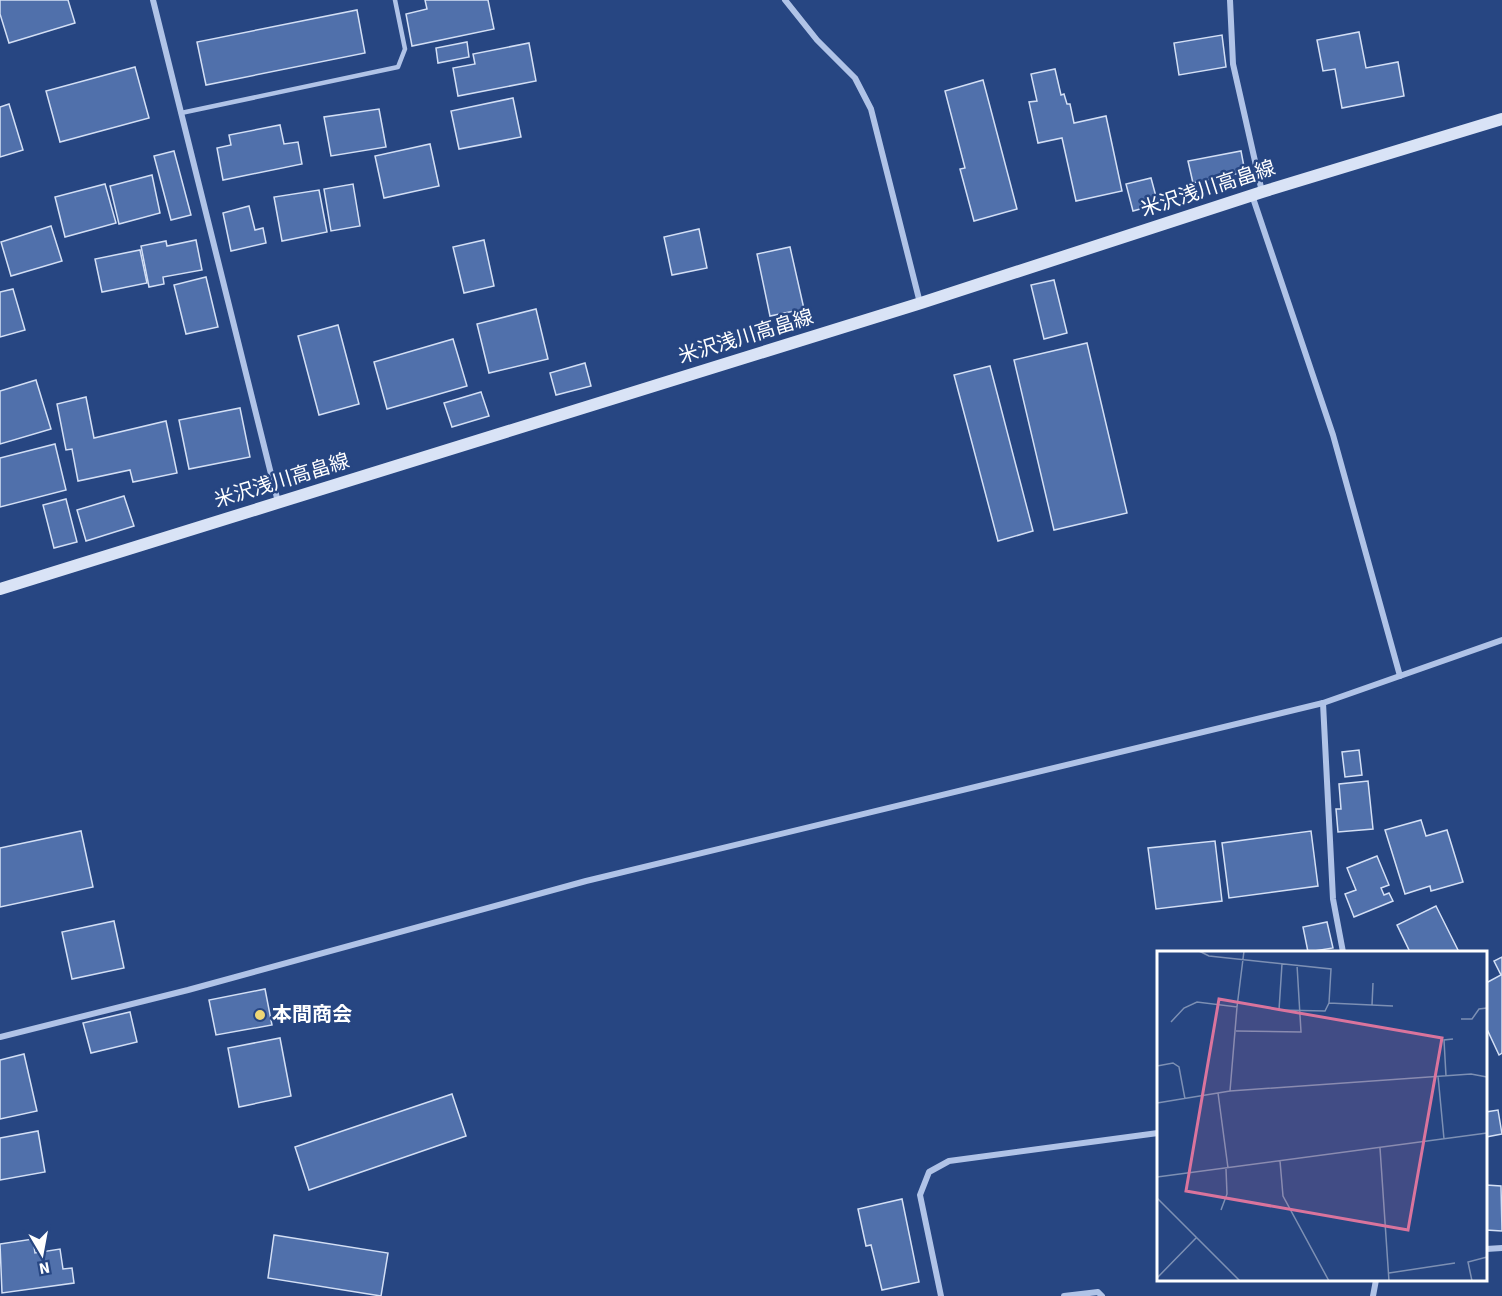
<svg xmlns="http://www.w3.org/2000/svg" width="1502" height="1296" font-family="'Source Sans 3','Noto Sans JP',sans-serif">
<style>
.building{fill:#5070ab;stroke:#d3dff5;stroke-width:1.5}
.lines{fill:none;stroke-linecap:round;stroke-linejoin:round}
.service{stroke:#b0c3e7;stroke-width:4.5}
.minor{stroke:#b0c3e7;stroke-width:6}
.secondary{stroke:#d9e3f6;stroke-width:12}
.poi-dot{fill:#efd775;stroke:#274682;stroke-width:2}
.labels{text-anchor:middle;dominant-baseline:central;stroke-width:5;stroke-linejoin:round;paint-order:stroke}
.street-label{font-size:20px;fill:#fff;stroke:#274682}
.poi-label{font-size:20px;font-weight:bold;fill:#fff;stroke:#274682;text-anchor:start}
.inset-road{fill:none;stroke:#7d90b4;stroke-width:1.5}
.view{fill:#da749d;fill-opacity:0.15;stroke:#da749d;stroke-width:3}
.inset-edge{fill:none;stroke:#fff;stroke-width:3}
</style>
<rect width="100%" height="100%" fill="#274682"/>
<g class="building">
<polygon points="0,0 68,0 75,23 9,43 0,14"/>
<polygon points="425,0 488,0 494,29 412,46 406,14 427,9"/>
<polygon points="357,10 365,53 206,85 197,42"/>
<polygon points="1359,32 1366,68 1398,62 1404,96 1342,108 1335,69 1323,71 1317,40"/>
<polygon points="1222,35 1226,67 1179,75 1174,43"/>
<polygon points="467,42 469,57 438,63 436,48"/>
<polygon points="529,43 536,81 458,96 453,68 475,64 473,54"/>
<polygon points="135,67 149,118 60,142 46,91"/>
<polygon points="1055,69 1061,95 1064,94 1067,104 1070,104 1074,123 1106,116 1122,191 1076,201 1062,138 1038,143 1029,102 1037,101 1031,74"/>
<polygon points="983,80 1017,209 974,221 960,169 965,168 945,91"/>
<polygon points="513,98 521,137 459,149 451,111"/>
<polygon points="9,104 23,150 0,157 0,107"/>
<polygon points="379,109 386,147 331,156 324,117"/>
<polygon points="280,125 284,144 298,142 302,164 223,180 217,148 231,145 229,135"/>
<polygon points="430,144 439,186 384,198 375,156"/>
<polygon points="174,151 191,215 171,220 154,156"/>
<polygon points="1241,151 1245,172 1193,183 1188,161"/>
<polygon points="152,175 160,213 119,224 110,186"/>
<polygon points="1151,178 1158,204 1133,211 1126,184"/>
<polygon points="105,184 116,223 65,237 55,197"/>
<polygon points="353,184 360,226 331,231 324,189"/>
<polygon points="319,190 327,232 282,241 274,197"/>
<polygon points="249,206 255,230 263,228 266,243 231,251 223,213"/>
<polygon points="51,226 62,261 11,276 1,242"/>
<polygon points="699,229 707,268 672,275 664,237"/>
<polygon points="196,240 202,270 163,277 164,284 149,287 141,246 166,241 167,246"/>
<polygon points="484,240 494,286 464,293 453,247"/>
<polygon points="790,247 804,309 770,316 757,254"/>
<polygon points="140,250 147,283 102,292 95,259"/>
<polygon points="206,277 218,327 186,334 174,285"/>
<polygon points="1054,280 1067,333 1044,339 1031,285"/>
<polygon points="13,289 25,330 0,337 0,292"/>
<polygon points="536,309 548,359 489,373 477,324"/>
<polygon points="338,325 359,404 319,415 298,336"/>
<polygon points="453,339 467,386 387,409 374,362"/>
<polygon points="1087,343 1127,513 1054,530 1014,360"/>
<polygon points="585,363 591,386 556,395 550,373"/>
<polygon points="990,366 1033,531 998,541 954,375"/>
<polygon points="36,380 51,429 0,444 0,391"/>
<polygon points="481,392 489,416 452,427 444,403"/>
<polygon points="86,397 94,438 166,421 177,473 133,482 130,470 78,481 72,449 66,450 57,404"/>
<polygon points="240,408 250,457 189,469 179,420"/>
<polygon points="55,444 66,490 0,507 0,458"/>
<polygon points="124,496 134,526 86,541 77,510"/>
<polygon points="66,499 77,542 54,548 43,505"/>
<polygon points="1359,750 1362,775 1345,777 1342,752"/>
<polygon points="1368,781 1373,829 1338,832 1336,809 1341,809 1339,784"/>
<polygon points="1421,820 1426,836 1447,830 1463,882 1431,891 1430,886 1405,894 1385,830"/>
<polygon points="81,831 93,887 0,907 0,848"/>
<polygon points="1311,831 1318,886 1229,898 1222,843"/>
<polygon points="1215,841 1222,901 1156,909 1148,848"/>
<polygon points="1377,856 1389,885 1381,888 1384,895 1389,893 1393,901 1354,917 1345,894 1356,890 1347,868"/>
<polygon points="1436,906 1459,952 1410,952 1397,925"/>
<polygon points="114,921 124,968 72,979 62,932"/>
<polygon points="1327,922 1333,948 1308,952 1303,927"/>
<polygon points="1502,957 1502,1053 1499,1055 1486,1027 1486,983 1501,975 1494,961"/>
<polygon points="265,989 272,1025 216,1035 209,1000"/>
<polygon points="130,1012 137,1042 91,1053 83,1023"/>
<polygon points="280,1038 291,1096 239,1107 228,1048"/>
<polygon points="24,1054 37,1111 0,1119 0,1060"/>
<polygon points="452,1094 466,1136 309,1190 295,1147"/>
<polygon points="1498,1110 1502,1134 1486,1137 1486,1112"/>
<polygon points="38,1131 45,1172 0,1180 0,1138"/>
<polygon points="1486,1185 1501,1186 1502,1231 1486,1230"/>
<polygon points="902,1199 919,1282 882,1290 871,1245 866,1246 858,1209"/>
<polygon points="274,1235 388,1253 381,1296 268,1278"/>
<polygon points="33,1239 35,1253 60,1249 63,1269 72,1268 74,1283 2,1293 0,1244"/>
</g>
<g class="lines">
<polyline class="service" points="181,113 398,67 405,49 395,0"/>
<g class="minor">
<polyline points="153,0 278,502"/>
<polyline points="785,0 817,40 855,78 871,109 920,303"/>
<polyline points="1230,0 1233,64 1262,192"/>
<polyline points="1252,195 1333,435 1400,676"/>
<polyline points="1323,703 1333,899 1343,952"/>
<polyline points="0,1037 188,990 586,881 1323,703 1502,640"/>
<polyline points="1486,1249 1502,1248"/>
<polyline points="941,1296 920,1195 929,1172 949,1161 1158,1133"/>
<polyline points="1064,1296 1098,1292 1102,1296"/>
<polyline points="1373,1296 1376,1280"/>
</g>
<polyline class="secondary" points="0,589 921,303 1262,192 1502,119"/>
</g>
<circle class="poi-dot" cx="260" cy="1015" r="6"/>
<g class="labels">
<g class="street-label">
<text transform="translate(1208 189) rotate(-18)">米沢浅川高畠線</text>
<text transform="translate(746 337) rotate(-17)">米沢浅川高畠線</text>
<text transform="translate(282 481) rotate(-17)">米沢浅川高畠線</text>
</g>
<g class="poi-label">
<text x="272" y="1015">本間商会</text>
</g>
</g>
<g transform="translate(1157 951)">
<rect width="330" height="330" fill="#274682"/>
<path class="inset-road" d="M 42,0 L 52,5 L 174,18 L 172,52M 125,13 L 122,59 L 168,60 L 172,52 L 236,55M 215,54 L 216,32M 304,68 L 315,68 L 322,58 L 330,57M 14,71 L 27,57 L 40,51 L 80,56 L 87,0M 79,80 L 144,81 L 140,14M 0,115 L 16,112 L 22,116 L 28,148M 281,125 L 287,188M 289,125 L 287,89 L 296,88M 73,140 L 80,56M 61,142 L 71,217M 0,152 L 73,140 L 314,123 L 330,126M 223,197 L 232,330M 123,210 L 126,245 L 172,330M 0,226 L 330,182M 0,247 L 83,330M 64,259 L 70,243 L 69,218M 232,322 L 298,312M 0,327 L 39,287M 315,330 L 311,311 L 330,306"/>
<path class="view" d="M 62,48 L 285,87 L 251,279 L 29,240 Z"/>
<rect width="330" height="330" class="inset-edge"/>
</g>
<g transform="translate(42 1254) rotate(170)" stroke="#274682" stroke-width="4.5" paint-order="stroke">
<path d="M0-4.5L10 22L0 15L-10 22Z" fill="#ffffff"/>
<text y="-9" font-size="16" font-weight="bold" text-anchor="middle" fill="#ffffff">N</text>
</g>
</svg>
